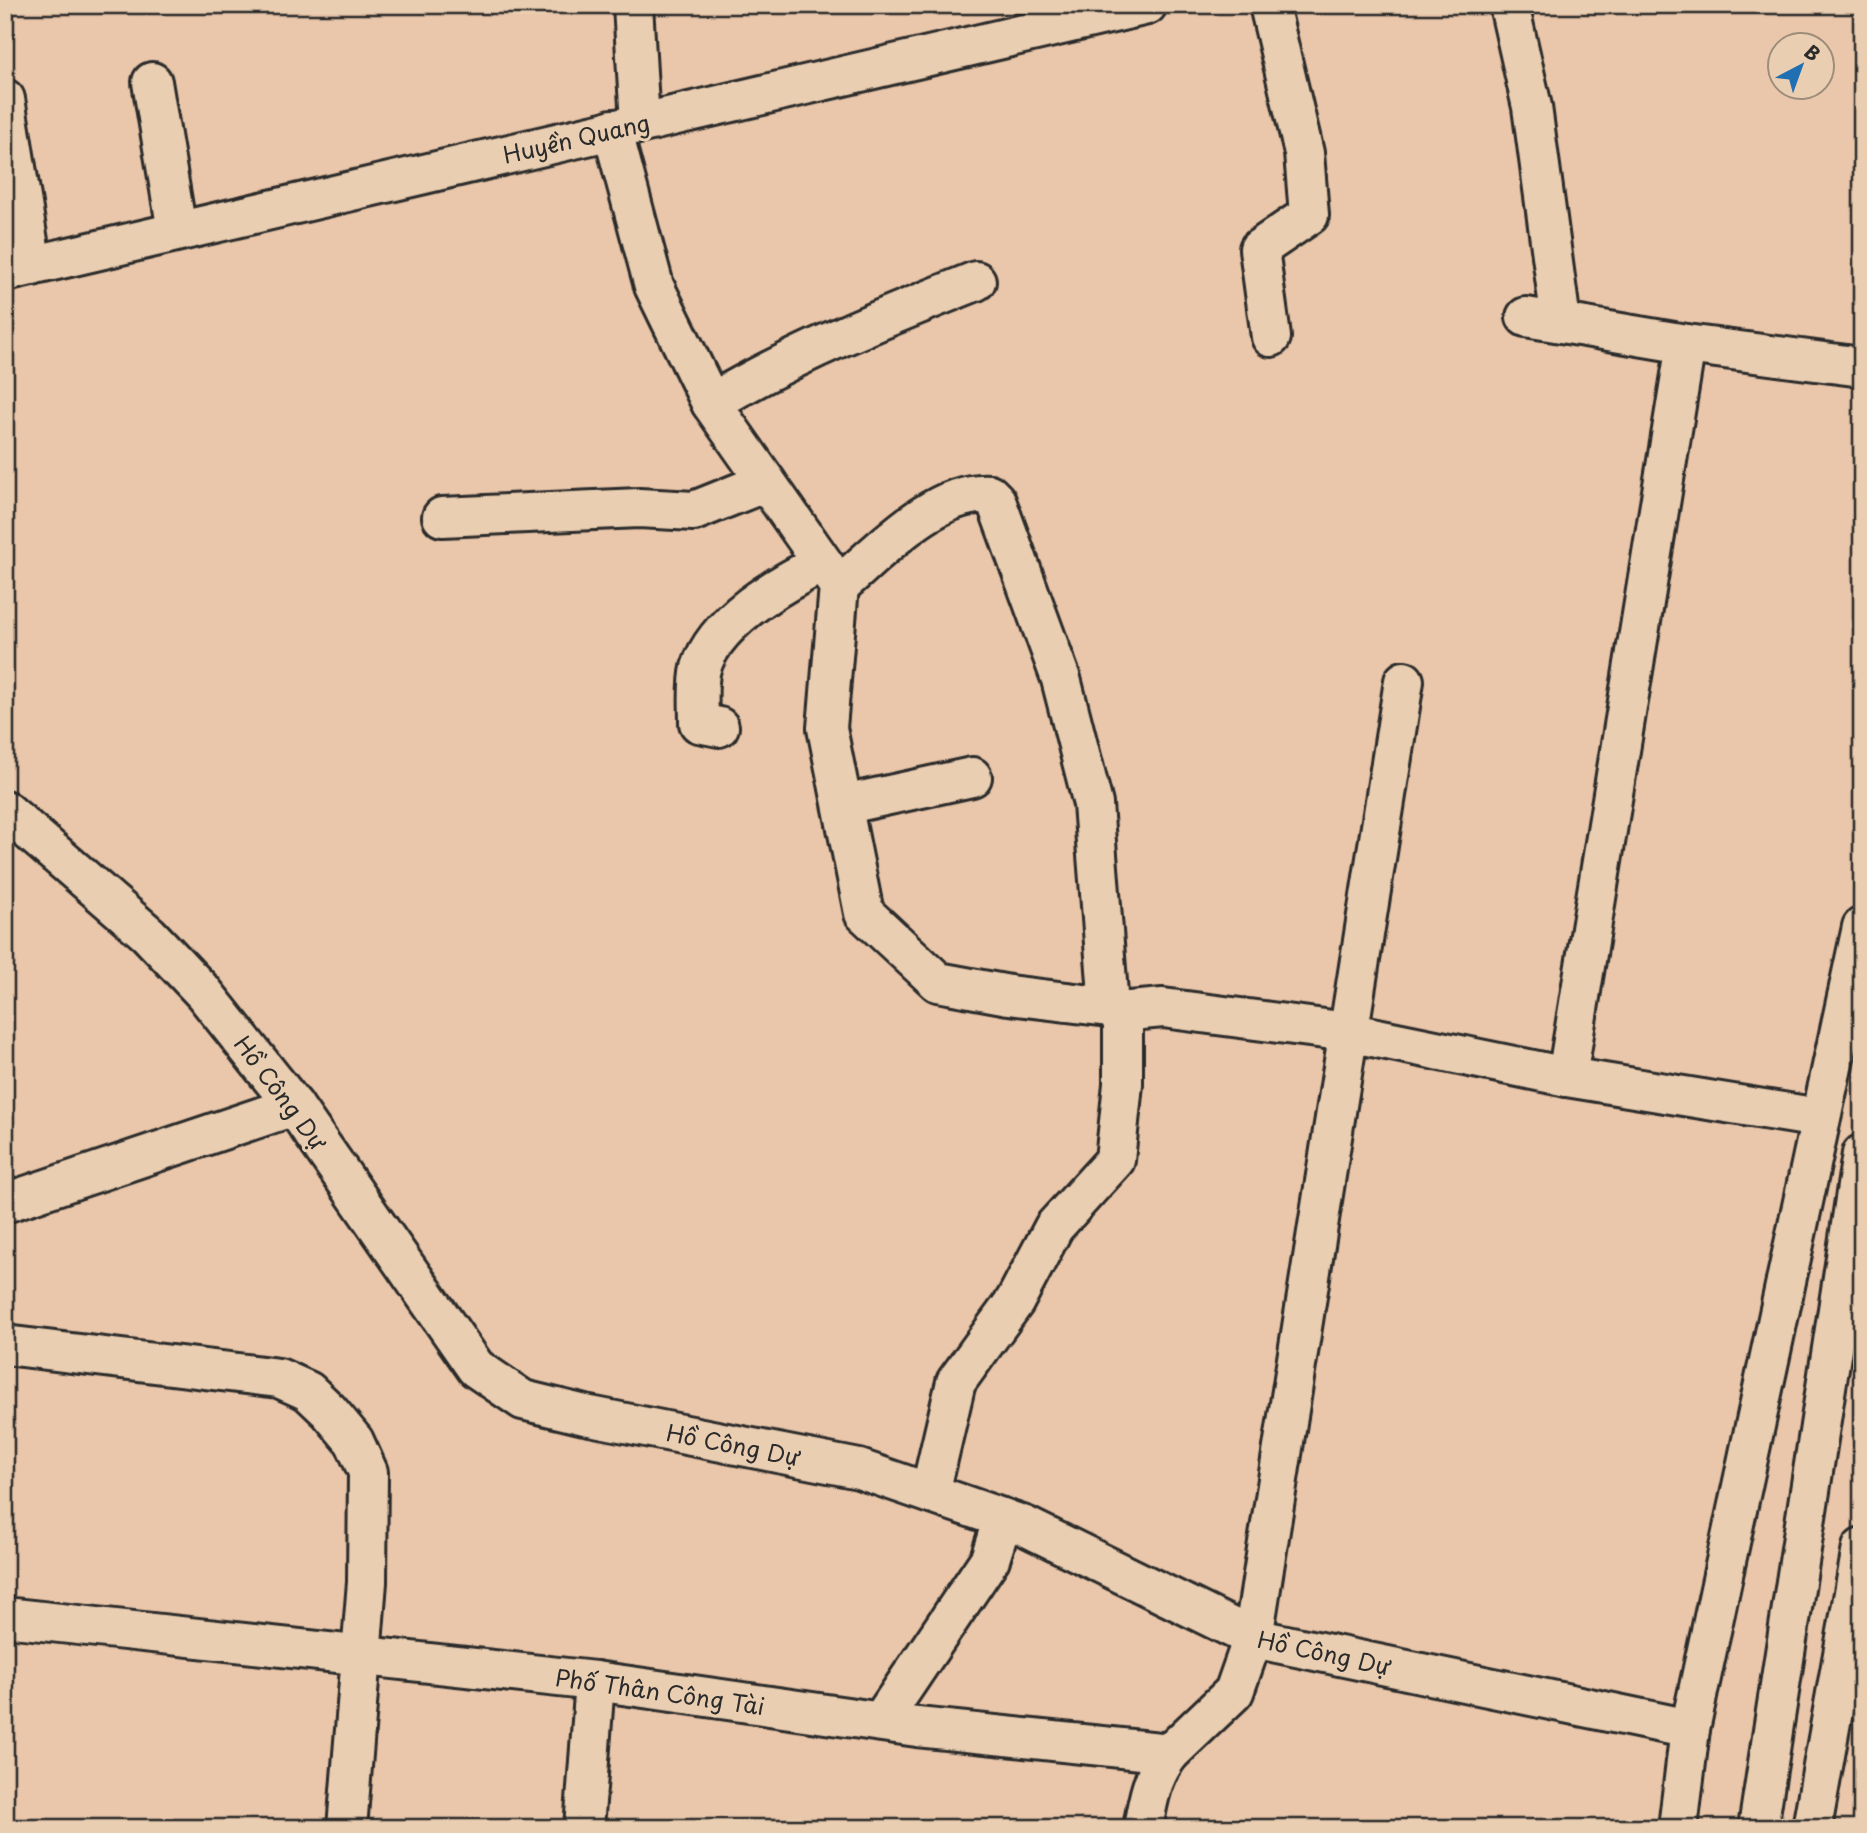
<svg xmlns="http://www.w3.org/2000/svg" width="1867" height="1833" font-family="'Playpen Sans',sans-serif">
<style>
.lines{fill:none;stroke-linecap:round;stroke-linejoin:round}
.minor-casing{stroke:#2b2b2b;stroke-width:44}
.major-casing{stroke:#2b2b2b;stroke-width:44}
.minor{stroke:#eaceb1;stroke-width:38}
.major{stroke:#eaceb1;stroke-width:38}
.labels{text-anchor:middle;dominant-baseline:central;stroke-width:6;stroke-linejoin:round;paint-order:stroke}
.street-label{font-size:23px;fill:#2b2b2b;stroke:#eaceb1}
</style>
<rect width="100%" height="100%" fill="#eac7aa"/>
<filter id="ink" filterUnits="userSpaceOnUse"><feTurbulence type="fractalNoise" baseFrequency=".0143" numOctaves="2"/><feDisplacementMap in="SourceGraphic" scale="14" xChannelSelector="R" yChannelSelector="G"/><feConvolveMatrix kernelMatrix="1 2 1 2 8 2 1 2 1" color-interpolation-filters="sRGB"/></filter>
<g filter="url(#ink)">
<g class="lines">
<defs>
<g id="minor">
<polyline points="633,5 640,123"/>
<polyline points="1269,5 1304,153 1309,215 1259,249 1271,337"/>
<polyline points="1509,5 1532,107 1561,322"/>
<polyline points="152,82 177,231"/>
<polyline points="5,99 32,266"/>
<polyline points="612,129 654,286 711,403 839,586 827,728 864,913 938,982 1009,995 1109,1007"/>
<polyline points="5,272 1147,5"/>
<polyline points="1526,317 1686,344 1862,367"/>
<path d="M 711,403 C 798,352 883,318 976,281"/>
<polyline points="442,517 639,508 694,511 766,482"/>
<path d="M 839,586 C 878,553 935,490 989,494 L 996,501 L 1061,679 L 1093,804 L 1109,1007 L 1119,1012 L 1163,1008 L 1348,1032 L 1567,1077 L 1819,1118"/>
<path d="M 719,727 L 699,723 C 699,706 697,684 701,668 C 716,620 780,584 822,563"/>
<polyline points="843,805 972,777"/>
<polyline points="5,810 148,934 204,993 294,1106 476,1368 523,1400 585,1415 859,1469 1025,1526 1253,1638 1690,1729"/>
<polyline points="1567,1077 1686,344"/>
<polyline points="5,1203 294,1106"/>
<polyline points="5,1345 279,1378 308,1391 329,1411 354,1441 368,1472 367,1582 347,1828"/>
<polyline points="930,1493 956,1382 1015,1301 1054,1227 1115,1160 1123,1084 1123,1025 1119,1012"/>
<polyline points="5,1617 595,1681 917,1727 1170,1753 1234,1692 1253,1638 1404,681"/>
<polyline points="881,1721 990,1559 1003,1518"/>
<polyline points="584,1828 595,1681"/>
<path d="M 1143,1828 C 1148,1799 1152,1776 1170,1753"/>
</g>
<g id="major">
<polyline points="1678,1828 1690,1729 1862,927"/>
<polyline points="1758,1828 1862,1154"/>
<polyline points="1812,1828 1862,1548"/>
</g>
</defs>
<use href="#minor" class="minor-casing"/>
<use href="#major" class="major-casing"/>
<use href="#minor" class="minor"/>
<use href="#major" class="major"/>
</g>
</g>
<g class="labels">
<g class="street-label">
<text transform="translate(576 138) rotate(-13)">Huyền Quang</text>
<text transform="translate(281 1092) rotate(53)">Hồ Công Dự</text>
<text transform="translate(733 1444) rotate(11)">Hồ Công Dự</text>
<text transform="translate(1324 1652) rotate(12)">Hồ Công Dự</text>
<text transform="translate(660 1691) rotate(8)">Phố Thân Công Tài</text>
</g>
</g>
<rect width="1867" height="1833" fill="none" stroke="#eaceb1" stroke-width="28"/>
<rect x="14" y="14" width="1839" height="1805" fill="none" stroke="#2b2b2b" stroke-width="2.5" filter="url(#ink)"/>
<g transform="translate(1801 66) rotate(41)"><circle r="33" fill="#eaceb1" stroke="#9e8d7b" stroke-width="2"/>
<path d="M0-5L12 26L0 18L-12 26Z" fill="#1f6fb2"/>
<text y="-10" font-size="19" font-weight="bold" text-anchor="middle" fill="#2b2b2b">B</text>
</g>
</svg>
